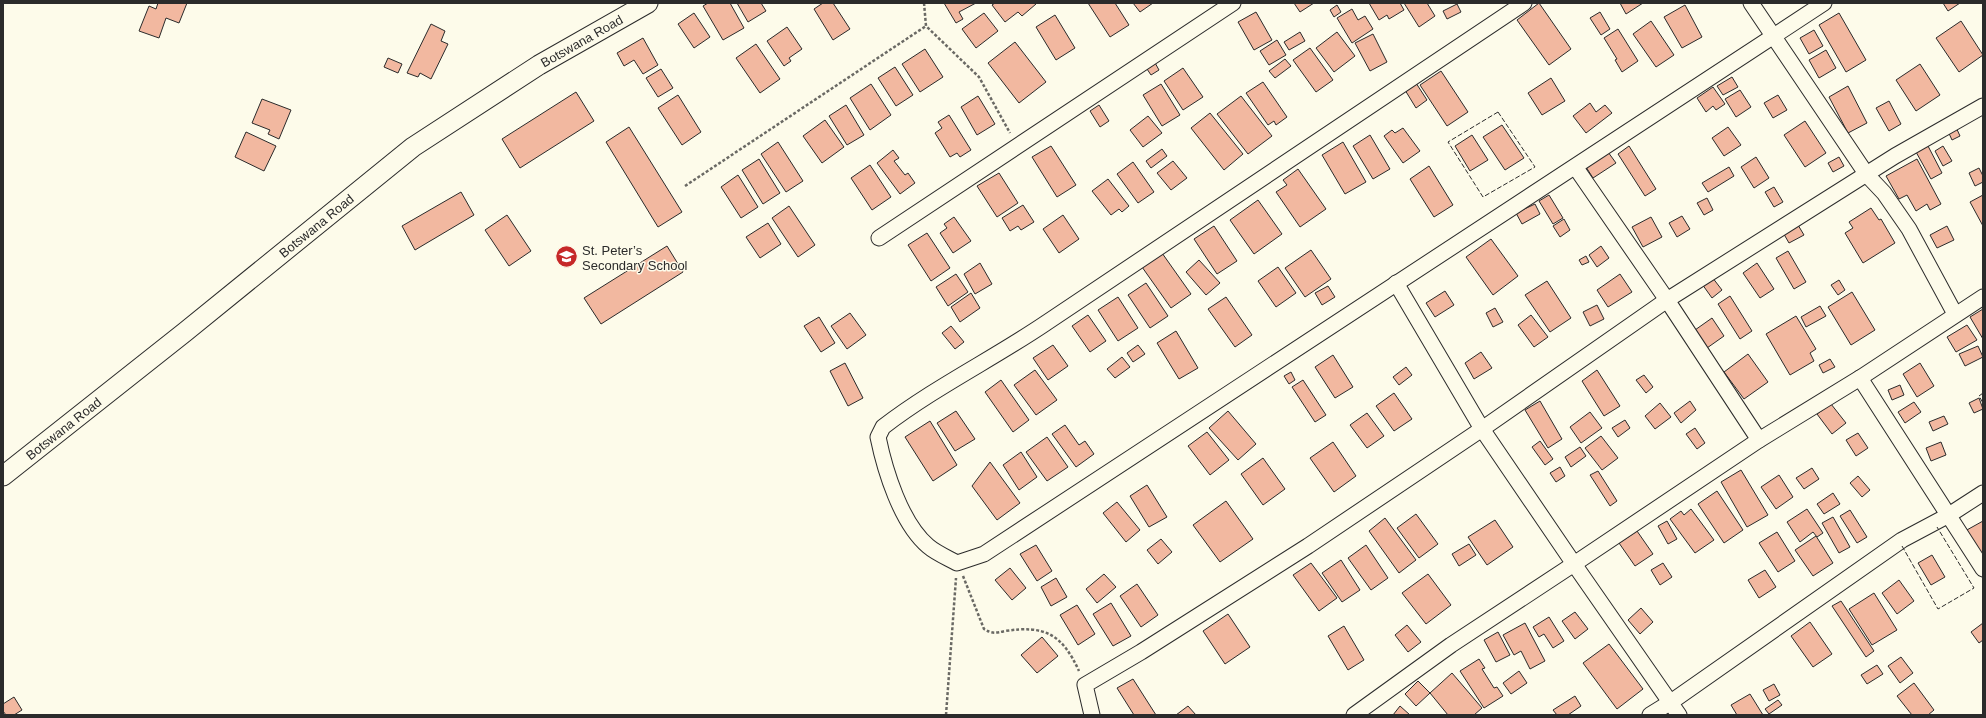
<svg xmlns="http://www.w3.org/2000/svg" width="1986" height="718" font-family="Helvetica,sans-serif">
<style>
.building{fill:#f2b8a0;stroke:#2b2b2b}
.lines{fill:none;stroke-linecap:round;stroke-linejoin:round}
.minor-casing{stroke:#2b2b2b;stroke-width:17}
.tertiary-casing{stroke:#2b2b2b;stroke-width:21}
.path{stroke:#6a6964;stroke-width:2.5;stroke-dasharray:3 2;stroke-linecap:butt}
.minor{stroke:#fdfbea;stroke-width:15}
.tertiary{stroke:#fdfbea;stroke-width:19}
.fence{stroke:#2b2b2b;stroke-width:1;stroke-dasharray:5 2;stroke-linecap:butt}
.labels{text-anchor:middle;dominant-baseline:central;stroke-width:3;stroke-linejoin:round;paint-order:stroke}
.street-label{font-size:13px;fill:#2b2b2b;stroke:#fdfbea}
.poi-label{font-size:13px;fill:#2b2b2b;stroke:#fdfbea;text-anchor:start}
</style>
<rect width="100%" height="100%" fill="#fdfbea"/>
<g class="building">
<polygon points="158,3 187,3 179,23 166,18 159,38 139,31 149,6 156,9"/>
<polygon points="708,3 730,3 744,28 723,40 703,6"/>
<polygon points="737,3 761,3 766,11 748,22"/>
<polygon points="823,3 833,3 850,29 833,40 814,9"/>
<polygon points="944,3 976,3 959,12 963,19 956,23"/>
<polygon points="995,3 1036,3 1036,4 1022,16 1018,12 1005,22 992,5"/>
<polygon points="1088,3 1115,3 1129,25 1110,37"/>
<polygon points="1133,3 1153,3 1140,12"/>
<polygon points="1294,3 1314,3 1300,12"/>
<polygon points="1369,3 1400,3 1404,10 1389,19 1387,15 1379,20"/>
<polygon points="1404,3 1427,3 1435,16 1419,27"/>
<polygon points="1539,3 1571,49 1549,65 1517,20"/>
<polygon points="1620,3 1643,3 1626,14"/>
<polygon points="1943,3 1960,3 1948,11"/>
<polygon points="1457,4 1461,12 1447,19 1443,11"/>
<polygon points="1337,5 1341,12 1334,17 1330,10"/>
<polygon points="1685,5 1702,37 1682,48 1664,17"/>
<polygon points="1352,9 1358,20 1365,16 1373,29 1352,43 1337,18"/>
<polygon points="1256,12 1272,40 1254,50 1238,22"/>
<polygon points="1600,12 1610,29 1601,35 1590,18"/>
<polygon points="694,13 710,37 694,48 678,24"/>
<polygon points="984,13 998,31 976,48 962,29"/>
<polygon points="1839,13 1866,60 1846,72 1819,25"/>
<polygon points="1055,15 1075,48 1056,60 1036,27"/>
<polygon points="1651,21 1674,55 1656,67 1633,34"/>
<polygon points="1961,21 1983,55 1959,72 1936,38"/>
<polygon points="431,24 445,31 441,41 448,44 431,79 420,73 418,77 407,73"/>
<polygon points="787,27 802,49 789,58 791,61 784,66 767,41"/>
<polygon points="1618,29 1638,61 1622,72 1615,60 1617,59 1604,38"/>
<polygon points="1814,30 1823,46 1809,54 1800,38"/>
<polygon points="1300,32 1305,41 1289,50 1284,42"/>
<polygon points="1337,32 1355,56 1334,72 1316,48"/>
<polygon points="1373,34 1387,62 1370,71 1355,43"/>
<polygon points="643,38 658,65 643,74 634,60 624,66 617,53"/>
<polygon points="1277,40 1286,55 1269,65 1260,51"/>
<polygon points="1015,42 1046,82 1019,103 988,63"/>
<polygon points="756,44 780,79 760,93 736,58"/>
<polygon points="1310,48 1333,80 1316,92 1293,60"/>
<polygon points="925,49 943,77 920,92 902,64"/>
<polygon points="1826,50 1836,68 1819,78 1809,60"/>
<polygon points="388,58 402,64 398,73 384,67"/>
<polygon points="1285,59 1291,66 1275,78 1269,71"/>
<polygon points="1154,61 1159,70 1151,75 1145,66"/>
<polygon points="1920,64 1940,95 1916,111 1896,80"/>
<polygon points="895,67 913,95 896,106 878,78"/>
<polygon points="1183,68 1203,97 1183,110 1164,81"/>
<polygon points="661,69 673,88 658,97 646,78"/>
<polygon points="1441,71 1468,112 1447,126 1420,85"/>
<polygon points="1732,77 1738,87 1723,95 1717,86"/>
<polygon points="1551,78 1565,101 1542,115 1528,93"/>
<polygon points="1263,82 1287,117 1276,125 1274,121 1268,125 1246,93"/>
<polygon points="1416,83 1427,100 1416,108 1405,90"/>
<polygon points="871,84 891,115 870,130 850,98"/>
<polygon points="1161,84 1180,115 1162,126 1143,95"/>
<polygon points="1848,86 1867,123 1848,133 1829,97"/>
<polygon points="1713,87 1725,104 1716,110 1713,106 1706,112 1697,98"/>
<polygon points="1740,90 1751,107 1736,117 1725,99"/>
<polygon points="576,92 594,121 520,168 502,139"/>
<polygon points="678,95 701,132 682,145 658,108"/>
<polygon points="1778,95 1787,110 1773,118 1764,103"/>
<polygon points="978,96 995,124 977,135 961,107"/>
<polygon points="1241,96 1272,136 1248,154 1217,114"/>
<polygon points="262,99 291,110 279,139 268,134 270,130 252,123"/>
<polygon points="1889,101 1901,124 1889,131 1876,108"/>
<polygon points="1590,103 1596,112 1605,105 1612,113 1586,133 1573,116"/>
<polygon points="846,105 864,135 847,145 829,116"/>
<polygon points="1099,105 1109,121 1100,127 1090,111"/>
<polygon points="1210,113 1243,154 1224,170 1191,128"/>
<polygon points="949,115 971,150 960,157 957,153 950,157 935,133 942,128 938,122"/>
<polygon points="1148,116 1162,133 1143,147 1130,130"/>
<polygon points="825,120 844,147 822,163 803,136"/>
<polygon points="1805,121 1826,153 1805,167 1784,135"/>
<polygon points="1502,125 1524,158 1505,170 1483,137"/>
<polygon points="1955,125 1960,136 1952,140 1947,129"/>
<polygon points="629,127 682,212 658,227 606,142"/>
<polygon points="1728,127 1741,145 1724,156 1712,138"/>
<polygon points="1403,128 1420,151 1403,163 1384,136 1392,130 1395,133"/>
<polygon points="246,132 276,146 264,171 235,157"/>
<polygon points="1370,135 1390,169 1373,179 1353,146"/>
<polygon points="1472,135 1488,160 1470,171 1455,146"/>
<polygon points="778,142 803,181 786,192 761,154"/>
<polygon points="1343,142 1366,182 1345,194 1322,155"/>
<polygon points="1051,146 1076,185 1057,197 1032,157"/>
<polygon points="1629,146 1656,189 1645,196 1618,154"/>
<polygon points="1928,146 1942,173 1931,179 1916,152"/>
<polygon points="1943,146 1952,161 1943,166 1935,151"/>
<polygon points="1162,149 1167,156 1151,168 1146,161"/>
<polygon points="893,150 899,158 894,161 905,175 908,173 915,183 900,194 877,163"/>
<polygon points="1608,152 1616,163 1593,178 1586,167"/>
<polygon points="1756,157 1769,178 1754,188 1741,167"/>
<polygon points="1839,157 1844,166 1833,172 1828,163"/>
<polygon points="759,159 780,193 763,204 742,170"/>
<polygon points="1917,159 1941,204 1930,210 1927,204 1916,211 1907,195 1899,199 1886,176"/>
<polygon points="1173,161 1187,178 1171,190 1157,173"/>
<polygon points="1133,162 1154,192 1138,203 1117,174"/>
<polygon points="870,165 891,197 872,210 851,178"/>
<polygon points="1429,166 1453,205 1434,217 1410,179"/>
<polygon points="1729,167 1734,176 1708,192 1702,183"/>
<polygon points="1979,168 1983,176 1983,182 1975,186 1969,173"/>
<polygon points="1298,169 1326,209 1300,227 1276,192 1287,185 1283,180"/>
<polygon points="999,173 1018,203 997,217 977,186"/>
<polygon points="738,175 758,207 741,218 721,187"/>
<polygon points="1108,179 1129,206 1122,212 1119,209 1111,215 1092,191"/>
<polygon points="1774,187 1783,202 1774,207 1765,192"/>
<polygon points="461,192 474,215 415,250 402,226"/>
<polygon points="1549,195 1563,218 1553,224 1539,201"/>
<polygon points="1983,195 1983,226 1970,202"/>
<polygon points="1707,198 1713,210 1704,215 1697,203"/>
<polygon points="1258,200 1282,234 1254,254 1230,220"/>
<polygon points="1535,204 1540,214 1522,224 1516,213"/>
<polygon points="1023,205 1034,222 1021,230 1018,226 1010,231 1002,218"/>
<polygon points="789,206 815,245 798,257 772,218"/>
<polygon points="1871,208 1879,220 1881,219 1895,243 1863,263 1845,233 1853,228 1849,222"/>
<polygon points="507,215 531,251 509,266 485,230"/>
<polygon points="1063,215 1079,239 1059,253 1043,229"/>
<polygon points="1682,216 1690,229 1677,237 1669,223"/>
<polygon points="954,217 971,241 953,253 940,233 947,228 944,224"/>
<polygon points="1651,217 1662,237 1643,247 1632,227"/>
<polygon points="1564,219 1570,230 1560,237 1553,226"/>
<polygon points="1795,220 1804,235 1789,243 1781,229"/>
<polygon points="768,223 781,244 760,258 746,237"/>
<polygon points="1214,226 1237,261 1217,274 1194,239"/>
<polygon points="1947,226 1954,240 1937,248 1930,235"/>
<polygon points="927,233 950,268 931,281 908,245"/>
<polygon points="1491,239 1518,276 1493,295 1466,257"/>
<polygon points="667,246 683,272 601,324 584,298"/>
<polygon points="1601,246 1609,258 1597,267 1589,255"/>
<polygon points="1311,250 1331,279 1305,297 1285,268"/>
<polygon points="1788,251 1806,282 1794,289 1776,258"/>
<polygon points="1162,253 1191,294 1171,308 1142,267"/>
<polygon points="1586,256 1589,262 1582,265 1579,260"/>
<polygon points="1199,260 1220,283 1206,295 1186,272"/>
<polygon points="980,263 992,284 975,294 964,274"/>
<polygon points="1757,263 1774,289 1760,298 1743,273"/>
<polygon points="1278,267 1296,293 1276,307 1258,281"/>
<polygon points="956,274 968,292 948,306 936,287"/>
<polygon points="1620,274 1632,292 1608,307 1597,290"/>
<polygon points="1712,277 1722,290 1712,298 1702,284"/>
<polygon points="1839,280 1845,290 1838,295 1831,285"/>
<polygon points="1547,281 1571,318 1550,332 1525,295"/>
<polygon points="1146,283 1168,316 1150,328 1128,295"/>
<polygon points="1328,286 1335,297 1322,305 1315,293"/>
<polygon points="1445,291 1454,305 1435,317 1426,303"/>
<polygon points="1852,292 1875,330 1851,345 1828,307"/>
<polygon points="971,293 980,308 960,322 951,307"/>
<polygon points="1730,296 1752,331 1740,339 1718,304"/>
<polygon points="1118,297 1138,328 1118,341 1098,310"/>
<polygon points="1226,297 1252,335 1235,347 1208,309"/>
<polygon points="1597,305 1604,319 1590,326 1583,312"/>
<polygon points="1820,306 1826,316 1806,327 1801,317"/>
<polygon points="1495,308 1503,322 1493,327 1486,313"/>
<polygon points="1983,309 1983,339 1970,317"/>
<polygon points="850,313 866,335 847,349 831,326"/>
<polygon points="1088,315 1106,341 1090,352 1072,326"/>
<polygon points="1531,315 1548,337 1534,347 1518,325"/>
<polygon points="1796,316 1816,349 1810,353 1814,361 1790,375 1766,334"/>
<polygon points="819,317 835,343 821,352 804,326"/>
<polygon points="1712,318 1724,336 1707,348 1695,330"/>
<polygon points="1967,325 1977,340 1956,352 1947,337"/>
<polygon points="951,326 964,342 955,349 942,333"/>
<polygon points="1176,331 1198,368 1179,379 1157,343"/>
<polygon points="1053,345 1068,366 1048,380 1033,358"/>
<polygon points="1138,345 1145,354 1133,362 1127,353"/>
<polygon points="1978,346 1983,357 1965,366 1959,354"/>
<polygon points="1481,352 1492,368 1474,379 1465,363"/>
<polygon points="1748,354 1768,382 1744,399 1724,372"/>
<polygon points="1333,355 1353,387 1335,398 1315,367"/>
<polygon points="1122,357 1130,367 1115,378 1107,369"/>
<polygon points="1830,359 1835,367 1823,373 1819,365"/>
<polygon points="845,363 863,398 848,406 830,371"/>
<polygon points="1920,363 1934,386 1917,397 1903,374"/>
<polygon points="1406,367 1412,375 1399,385 1393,377"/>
<polygon points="1035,370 1057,400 1036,415 1014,385"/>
<polygon points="1597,370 1620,406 1604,416 1582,381"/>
<polygon points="1291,372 1295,380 1289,384 1284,376"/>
<polygon points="1644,375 1653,387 1646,393 1636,380"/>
<polygon points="1001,380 1029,420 1013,432 985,392"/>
<polygon points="1303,380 1326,415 1315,422 1292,387"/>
<polygon points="1900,385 1904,395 1892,400 1888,390"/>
<polygon points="1394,393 1412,419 1394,431 1376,406"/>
<polygon points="1979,398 1983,409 1974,413 1969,403"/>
<polygon points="1540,401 1562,439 1548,448 1525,410"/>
<polygon points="1690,401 1696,410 1681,423 1674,413"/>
<polygon points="1914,402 1921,412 1905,423 1898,412"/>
<polygon points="1660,403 1671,417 1655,429 1645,416"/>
<polygon points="1831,404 1846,423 1832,434 1817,414"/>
<polygon points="956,411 975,439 955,451 937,423"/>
<polygon points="1228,411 1256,444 1238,460 1209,428"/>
<polygon points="1590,412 1602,428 1581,443 1570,427"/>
<polygon points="1367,413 1384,436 1367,448 1350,425"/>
<polygon points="1944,416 1948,424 1933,431 1929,422"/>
<polygon points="1625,420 1630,428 1618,437 1612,428"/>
<polygon points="930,421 957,465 933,481 905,437"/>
<polygon points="1065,425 1079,445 1085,441 1094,454 1076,467 1052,434"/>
<polygon points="1695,428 1705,443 1697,449 1686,434"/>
<polygon points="1207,432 1229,460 1210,475 1188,446"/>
<polygon points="1858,433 1868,448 1856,456 1846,440"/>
<polygon points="1601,436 1618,458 1602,470 1585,448"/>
<polygon points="1047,437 1068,467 1047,481 1026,452"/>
<polygon points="1540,441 1553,459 1545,465 1532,447"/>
<polygon points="1333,442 1356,476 1334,492 1310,458"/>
<polygon points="1941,442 1946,455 1931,461 1926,448"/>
<polygon points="1580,447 1586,456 1571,467 1565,457"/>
<polygon points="1021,452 1037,477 1019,490 1003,465"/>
<polygon points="1263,458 1285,489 1263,505 1241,474"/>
<polygon points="990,462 1020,503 997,520 972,486"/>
<polygon points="1560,467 1565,476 1556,482 1550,473"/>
<polygon points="1812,468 1819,479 1804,489 1796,478"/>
<polygon points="1741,470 1768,515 1747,527 1721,482"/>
<polygon points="1598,471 1617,501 1610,506 1590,475"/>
<polygon points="1779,475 1793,497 1776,509 1761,487"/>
<polygon points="1858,476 1870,490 1862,497 1850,483"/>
<polygon points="1147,485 1167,517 1149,527 1130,496"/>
<polygon points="1717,491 1743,530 1724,543 1698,504"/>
<polygon points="1833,493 1840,504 1824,514 1817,504"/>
<polygon points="1226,501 1253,539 1220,562 1193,525"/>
<polygon points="1117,502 1140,530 1126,542 1103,513"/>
<polygon points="1691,509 1714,540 1695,553 1670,519 1681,511 1684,515"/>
<polygon points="1807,509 1823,533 1817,537 1813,532 1800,542 1787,522"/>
<polygon points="1850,510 1867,537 1857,543 1840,516"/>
<polygon points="1416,514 1438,544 1419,558 1397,528"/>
<polygon points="1833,517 1850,547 1839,553 1822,523"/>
<polygon points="1385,518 1416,560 1399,573 1369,531"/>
<polygon points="1495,520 1513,547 1487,565 1468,537"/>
<polygon points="1667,521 1677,539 1668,544 1658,526"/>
<polygon points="1983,521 1983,564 1965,531"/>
<polygon points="1637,531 1653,554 1635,566 1619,543"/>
<polygon points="1777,532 1795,561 1778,572 1759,543"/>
<polygon points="1816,536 1833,563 1813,576 1795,550"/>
<polygon points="1161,539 1172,552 1158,564 1147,550"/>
<polygon points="1469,544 1476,555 1459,566 1452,554"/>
<polygon points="1036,545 1052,571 1037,581 1020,554"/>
<polygon points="1366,545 1388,578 1371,590 1348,558"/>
<polygon points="1932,555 1945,577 1931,585 1918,563"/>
<polygon points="1341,560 1360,590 1342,602 1322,573"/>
<polygon points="1311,563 1337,598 1319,611 1293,575"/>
<polygon points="1663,563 1672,577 1660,585 1651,570"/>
<polygon points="1010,568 1026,588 1012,600 995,580"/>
<polygon points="1765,570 1776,587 1759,598 1748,580"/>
<polygon points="1104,574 1116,587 1097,603 1086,589"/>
<polygon points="1428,574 1451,605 1426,624 1402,593"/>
<polygon points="1056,578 1067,597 1051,606 1041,587"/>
<polygon points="1899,580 1914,601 1897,614 1882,593"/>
<polygon points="1137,584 1158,615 1141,627 1120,596"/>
<polygon points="1874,593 1897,630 1872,645 1849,609"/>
<polygon points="1841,601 1874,651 1866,657 1832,606"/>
<polygon points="1111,603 1131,636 1113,646 1093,614"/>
<polygon points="1077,605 1095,634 1078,645 1060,615"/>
<polygon points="1641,608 1653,622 1640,634 1628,620"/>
<polygon points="1575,612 1588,629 1575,639 1562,621"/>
<polygon points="1228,614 1250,647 1225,664 1203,631"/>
<polygon points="1549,617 1564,641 1553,648 1544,634 1539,637 1533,627"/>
<polygon points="1810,622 1832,654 1813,667 1791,636"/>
<polygon points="1525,623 1545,661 1530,669 1521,651 1514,655 1503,635"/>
<polygon points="1983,623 1983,640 1979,643 1971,632"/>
<polygon points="1407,625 1421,642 1408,652 1395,635"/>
<polygon points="1344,626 1364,660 1348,670 1328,636"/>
<polygon points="1498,632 1510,655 1496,662 1484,640"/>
<polygon points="1042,637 1058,656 1037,673 1021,655"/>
<polygon points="1609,644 1643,689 1617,709 1583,663"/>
<polygon points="1901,657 1913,673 1900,683 1888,666"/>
<polygon points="1479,659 1485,668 1482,669 1494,688 1497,687 1503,696 1484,708 1460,671"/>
<polygon points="1877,665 1883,674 1867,684 1861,675"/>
<polygon points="1519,671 1527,683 1511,694 1503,683"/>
<polygon points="1452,673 1482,708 1474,715 1448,715 1430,693"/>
<polygon points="1133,679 1156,715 1134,715 1117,688"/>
<polygon points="1418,681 1430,693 1416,706 1405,694"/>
<polygon points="1914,683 1934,710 1928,715 1912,715 1897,696"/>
<polygon points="1774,684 1780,695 1769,701 1763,690"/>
<polygon points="1750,694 1763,715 1737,715 1731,705"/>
<polygon points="1575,696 1581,706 1568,715 1557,715 1553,710"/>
<polygon points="14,697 22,710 14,715 6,715 3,711 3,704"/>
<polygon points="1778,700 1782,705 1769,714 1765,709"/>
<polygon points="1188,706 1196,715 1176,715"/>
<polygon points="1400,706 1410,715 1393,715"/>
</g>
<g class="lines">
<defs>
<g id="minor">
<path d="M 1524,3 C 1364,109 1205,216 1046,323 C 993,359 935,387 883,427 L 878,437 C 885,471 901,523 928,546 C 936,553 948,558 957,563 L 984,554 L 1824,3"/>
<polyline points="1751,3 1867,175 1884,193 1909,229 1955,314"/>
<polyline points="1576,168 1667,300 1759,440"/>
<polyline points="879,238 1233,3"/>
<polyline points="1396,283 1482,429 1574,564 1759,440 1860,378 1983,297"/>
<polyline points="1860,378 1983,569"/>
<polyline points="1092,715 1085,685 1141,652 1308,546 1482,429 1667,300 1895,156 1983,106"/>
<polyline points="1354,715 1451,645 1574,564 1679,715"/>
<polyline points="1650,715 1671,702 1902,540 1949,515 1983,493"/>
</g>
<g id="tertiary">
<path id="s1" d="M 3,476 L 185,332 L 413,147 L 539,65 L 648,3"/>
</g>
</defs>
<use href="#minor" class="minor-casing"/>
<use href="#tertiary" class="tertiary-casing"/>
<g class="path">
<polyline points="924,3 926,26 979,77 1010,133"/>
<polyline points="685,186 926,26"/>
<path d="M 963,576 L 984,629 C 992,634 996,633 1005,631 C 1045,625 1062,634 1079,671"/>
<polyline points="946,715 956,578"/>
</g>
<use href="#minor" class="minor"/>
<use href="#tertiary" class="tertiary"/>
<g class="fence">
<polygon points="1498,112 1535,167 1483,197 1448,142"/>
<polyline points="1983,393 1979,396 1983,403"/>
<polyline points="1902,546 1938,609 1974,588 1937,527"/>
</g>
</g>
<defs>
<symbol id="school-disc" viewBox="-11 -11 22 22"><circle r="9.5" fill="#c62828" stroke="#fdfbea"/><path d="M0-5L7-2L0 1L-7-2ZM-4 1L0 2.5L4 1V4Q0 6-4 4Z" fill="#fff"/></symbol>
</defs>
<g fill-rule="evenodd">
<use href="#school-disc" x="554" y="244" width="25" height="25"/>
</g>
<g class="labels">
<g class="street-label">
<text stroke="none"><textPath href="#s1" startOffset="725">Botswana Road</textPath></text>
<text stroke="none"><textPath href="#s1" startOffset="401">Botswana Road</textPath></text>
<text stroke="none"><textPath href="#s1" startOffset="77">Botswana Road</textPath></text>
</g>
<g class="poi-label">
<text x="582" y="250">St. Peter’s<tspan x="582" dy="15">Secondary School</tspan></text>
</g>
</g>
<rect width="1986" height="718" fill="none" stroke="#2b2b2b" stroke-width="8"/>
</svg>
